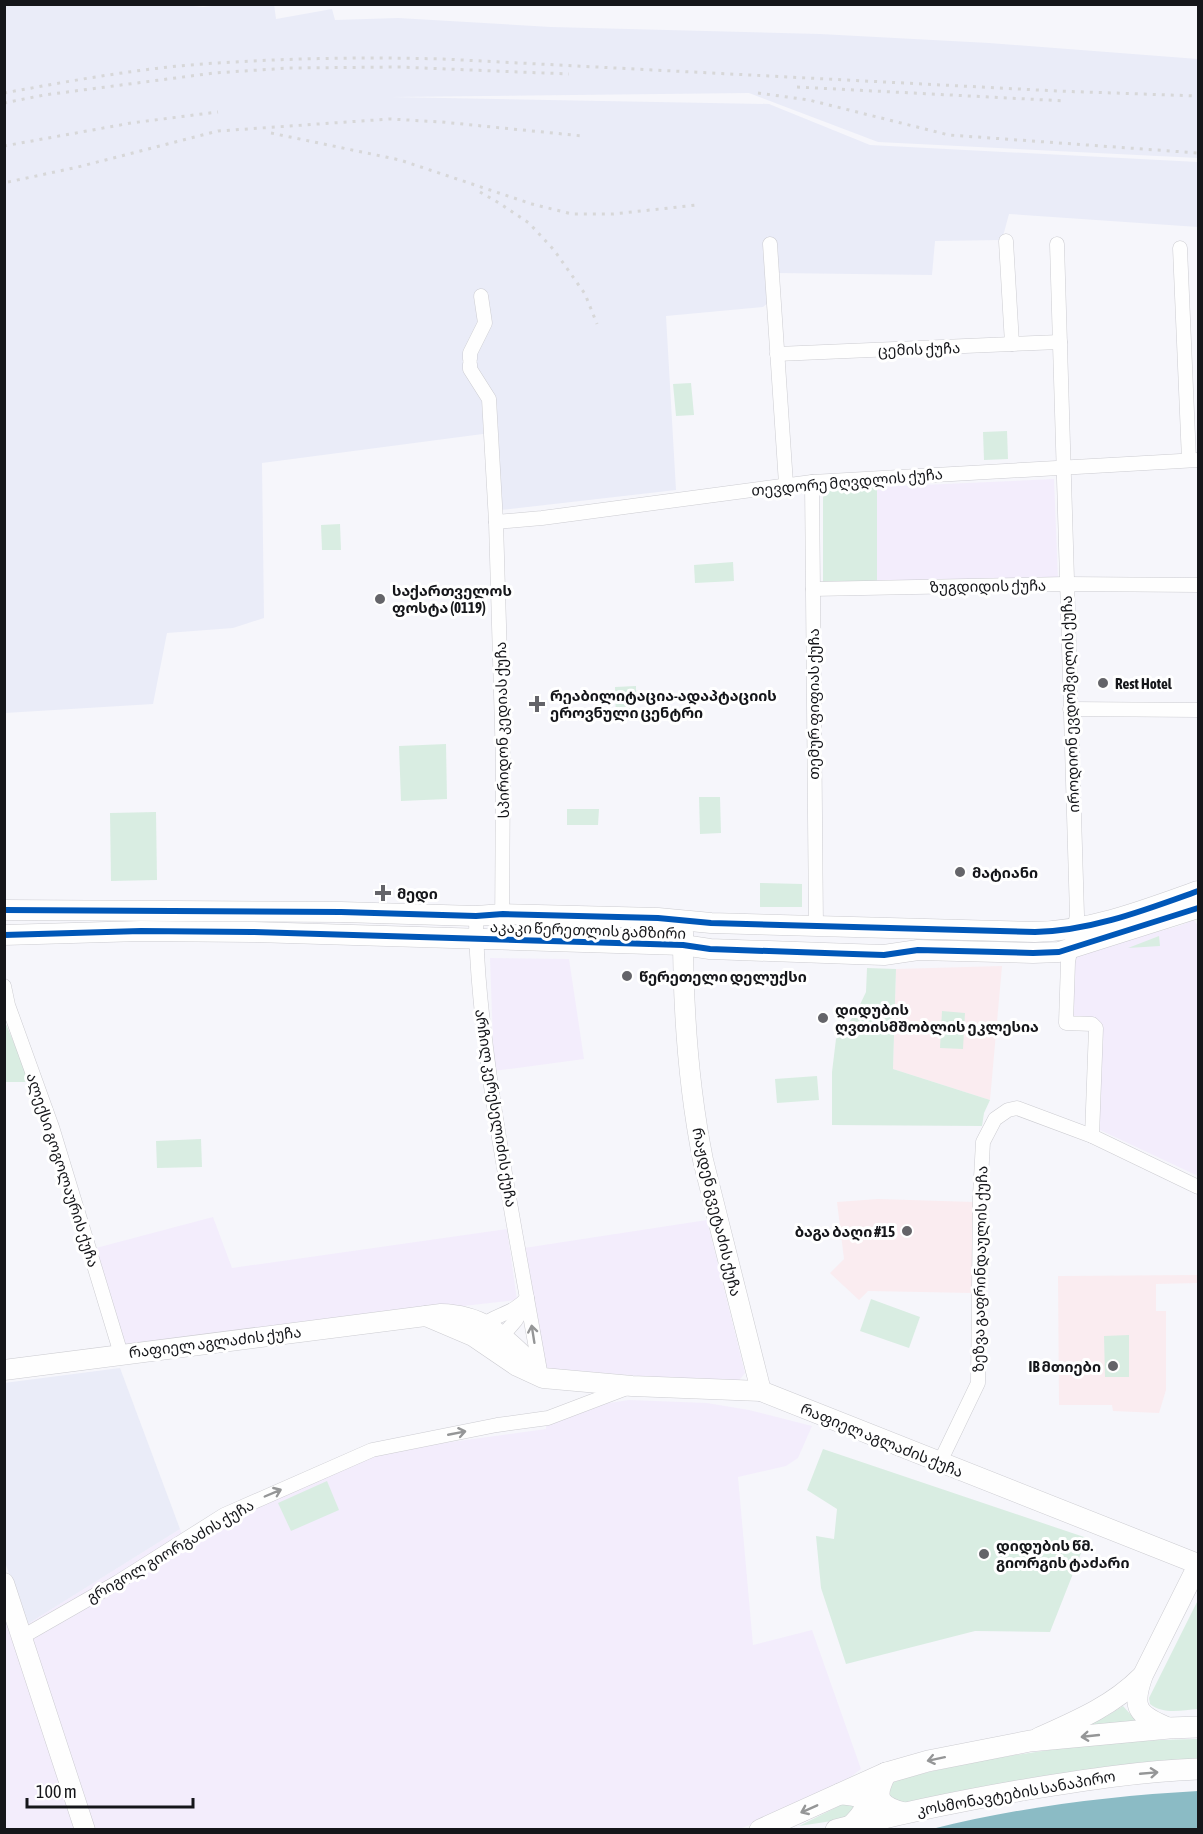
<svg xmlns="http://www.w3.org/2000/svg" width="1203" height="1834" font-family="'Asap Condensed','Noto Sans Georgian',sans-serif">
<style>
.commercial{fill:#f3edfc}
.built{fill:#eaecf8}
.education{fill:#faecf0}
.green{fill:#d9ede2}
.water{fill:#8bbbc5}
.lines{fill:none;stroke-linecap:round;stroke-linejoin:round}
.street-casing{stroke:#ccccd1;stroke-width:15}
.secondary-casing{stroke:#ccccd1;stroke-width:21}
.primary-casing{stroke:#ccccd1;stroke-width:22}
.street{stroke:#fefefe;stroke-width:14}
.secondary{stroke:#fefefe;stroke-width:20}
.primary{stroke:#fefefe;stroke-width:21}
.rail{stroke:#d7d7d8;stroke-width:3;stroke-dasharray:3 6;stroke-linecap:butt}
.cycleway-casing{stroke:#fff;stroke-width:10}
.cycleway{stroke:#0057b8;stroke-width:6}
.oneway{stroke:#959697}
.poi-dot{fill:#646469;stroke:#fff;stroke-width:2}
.labels{text-anchor:middle;dominant-baseline:central;stroke-width:6;stroke-linejoin:round;paint-order:stroke}
.street-label{font-size:15px;fill:#15161a;stroke:#fff}
.poi-label{font-size:15px;font-weight:bold;fill:#15161a;stroke:#fff;text-anchor:start}
</style>
<rect width="100%" height="100%" fill="#f6f6fb"/>
<g class="commercial">
<polygon points="1054,479 1058,579 877,582 877,487"/>
<polygon points="1194,920 1198,926 1198,1176 1100,1130 1098,1125 1102,1026 1099,1021 1070,1020 1071,959 1090,950 1179,926"/>
<polygon points="490,958 569,959 584,1059 494,1071"/>
<polygon points="213,1217 232,1268 507,1229 517,1300 125,1344 96,1248"/>
<polygon points="707,1220 745,1373 736,1384 544,1368 524,1248"/>
<polygon points="629,1400 707,1403 749,1410 812,1426 798,1458 786,1466 738,1477 753,1645 812,1630 861,1769 826,1796 739,1829 5,1829 4,1594 26,1625 180,1529 185,1542 377,1452 546,1429 546,1422 582,1407"/>
</g>
<g class="built">
<polygon points="173,4 203,7 221,5 274,4 276,19 332,9 335,20 398,18 551,27 820,34 989,43 1198,59 1198,158 878,142 749,93 391,97 769,104 870,145 1198,162 1198,227 1009,214 1002,240 935,241 932,275 777,273 778,294 763,307 666,316 676,490 501,510 498,432 262,463 264,618 233,628 167,633 153,704 5,713 5,5"/>
<polygon points="120,1368 180,1529 26,1625 5,1562 4,1383"/>
</g>
<g class="education">
<polygon points="1002,966 990,1100 893,1069 896,969"/>
<polygon points="878,1199 974,1202 973,1293 868,1291 859,1300 830,1273 844,1259 837,1202"/>
<polygon points="1198,1275 1198,1283 1156,1284 1156,1311 1166,1311 1166,1390 1159,1413 1113,1411 1112,1405 1059,1405 1058,1276"/>
</g>
<g class="green">
<polygon points="691,383 694,415 676,416 673,384"/>
<polygon points="1007,431 1008,459 984,460 983,432"/>
<polygon points="877,487 877,582 823,583 823,490"/>
<polygon points="340,524 341,550 322,550 321,525"/>
<polygon points="733,562 734,581 695,583 694,565"/>
<polygon points="636,686 636,720 616,721 615,687"/>
<polygon points="446,744 447,799 401,801 399,746"/>
<polygon points="699,797 720,797 721,833 700,834"/>
<polygon points="567,809 599,809 598,825 567,825"/>
<polygon points="156,812 157,880 111,881 110,813"/>
<polygon points="760,883 802,884 802,907 760,907"/>
<polygon points="1159,936 1160,946 1128,948"/>
<polygon points="867,968 896,969 893,1069 990,1100 984,1113 982,1126 832,1125 832,1072 836,1039 856,1013 866,992"/>
<polygon points="942,1011 965,1013 963,1049 940,1048"/>
<polygon points="5,1022 31,1082 5,1082"/>
<polygon points="817,1076 819,1100 777,1103 775,1079"/>
<polygon points="201,1139 202,1167 157,1168 156,1141"/>
<polygon points="871,1299 920,1317 909,1348 860,1331"/>
<polygon points="1129,1335 1129,1377 1105,1377 1104,1336"/>
<polygon points="823,1449 1087,1538 1050,1632 975,1631 846,1664 821,1588 816,1536 834,1539 837,1509 807,1490"/>
<polygon points="327,1481 339,1510 291,1531 278,1503"/>
<path d="M 1198,1600 L 1198,1709 C 1182,1710 1164,1715 1150,1704 L 1149,1698 Z"/>
<polygon points="1123,1706 1140,1725 1080,1728 1107,1716"/>
<path d="M 1198,1739 L 1198,1760 L 900,1805 L 885,1793 L 892,1783 L 902,1779 C 995,1754 1103,1740 1198,1739 Z"/>
<polygon points="851,1800 858,1813 832,1821 799,1826"/>
</g>
<path class="water" d="M 1198,1791 L 1198,1829 L 932,1829 C 1019,1807 1109,1796 1198,1791 Z"/>
<g class="lines">
<defs>
<g id="street">
<polyline points="1006,241 1012,344"/>
<polyline points="770,244 786,484"/>
<polyline points="1057,244 1077,915 1068,962 1066,1023 1092,1024 1096,1028 1092,1136"/>
<polyline points="1180,248 1189,460"/>
<polyline points="777,354 1060,342"/>
<polyline points="470,359 470,353 485,323 481,296"/>
<polyline points="470,364 470,369 489,399 496,522 503,762 502,939"/>
<polyline points="812,482 816,926"/>
<polyline points="496,522 542,518 812,482 1198,460"/>
<polyline points="813,589 1066,584 1198,585"/>
<polyline points="1070,709 1198,710"/>
<path d="M 476,916 C 476,971 483,1025 490,1079 C 504,1177 523,1274 540,1371"/>
<polyline points="4,986 8,1005 52,1127 121,1354"/>
<path d="M 479,1328 C 494,1314 513,1315 527,1298"/>
<polyline points="497,1342 516,1320 525,1305"/>
<polyline points="940,1462 978,1383 980,1196 983,1142 995,1119 1008,1110 1017,1108 1092,1136 1198,1187"/>
<polyline points="22,1637 118,1582 224,1515 372,1450 497,1425 548,1418 627,1388"/>
</g>
<g id="secondary">
<path d="M 4,910 L 341,912 L 476,916 L 503,914 L 658,918 L 711,923 L 1035,932 C 1091,931 1145,910 1198,891"/>
<path d="M 683,932 C 683,1008 688,1085 703,1160 L 761,1391"/>
<polyline points="4,935 141,931 252,932 683,945 710,949 853,954 884,955 918,950 1033,953 1059,952 1198,908"/>
<polyline points="426,1316 473,1336 517,1366 543,1378 632,1386 761,1391 1198,1564"/>
<path d="M 4,1370 L 441,1314 C 487,1315 505,1339 536,1368"/>
<polyline points="4,1583 85,1830"/>
<path d="M 1169,1728 C 1137,1715 1131,1708 1143,1675 L 1198,1565"/>
<path d="M 1038,1738 C 1076,1721 1112,1706 1141,1677"/>
</g>
<g id="primary">
<path d="M 886,1773 C 873,1798 878,1806 904,1813"/>
<path d="M 840,1794 C 871,1795 872,1805 852,1825"/>
<polyline points="760,1830 886,1773 928,1761 1030,1741 1169,1728 1198,1727"/>
<path d="M 836,1830 C 900,1813 964,1800 1029,1789 C 1085,1780 1142,1771 1198,1769"/>
</g>
</defs>
<use href="#street" class="street-casing"/>
<use href="#secondary" class="secondary-casing"/>
<use href="#primary" class="primary-casing"/>
<use href="#street" class="street"/>
<use href="#secondary" class="secondary"/>
<use href="#primary" class="primary"/>
<g class="rail">
<polyline points="797,87 1066,101"/>
<path d="M 4,93 C 75,80 146,67 218,63 C 293,58 368,57 443,59 L 1057,91 L 1198,96"/>
<polyline points="758,93 809,100 949,135 1198,153"/>
<polyline points="4,103 44,95 214,73 289,68 398,67 569,74"/>
<polyline points="271,133 400,160 532,204 572,214 613,214 697,205"/>
<polyline points="4,146 131,123 218,112"/>
<polyline points="8,182 78,167 218,131 390,119 442,122 583,136"/>
<polyline points="480,192 499,203 529,223 554,250 585,294 597,324"/>
</g>
<defs>
<g id="cycleway">
<path d="M 4,910 L 341,912 L 476,916 L 503,914 L 658,918 L 711,923 L 1035,932 C 1091,931 1145,910 1198,891"/>
<polyline points="4,935 141,931 252,932 683,945 710,949 853,954 884,955 918,950 1033,953 1059,952 1198,908"/>
</g>
</defs>
<use href="#cycleway" class="cycleway-casing"/>
<use href="#cycleway" class="cycleway"/>
</g>
<defs><path id="oneway-shaft" d="M-6 0H5M1.5-3L5.5 0L1.5 3" fill="none" stroke-width="1.6" stroke-linecap="round" stroke-linejoin="round" transform="scale(1.5)"/></defs>
<g class="oneway">
<use href="#oneway-shaft" transform="translate(533 1334) rotate(-99)"/>
<use href="#oneway-shaft" transform="translate(457 1433) rotate(-11)"/>
<use href="#oneway-shaft" transform="translate(273 1493) rotate(-23)"/>
<use href="#oneway-shaft" transform="translate(1090 1736) rotate(174)"/>
<use href="#oneway-shaft" transform="translate(936 1759) rotate(168)"/>
<use href="#oneway-shaft" transform="translate(1149 1773) rotate(-5)"/>
<use href="#oneway-shaft" transform="translate(809 1809) rotate(156)"/>
</g>
<g class="poi-dot">
<circle cx="380" cy="599" r="6"/>
<circle cx="1103" cy="683" r="6"/>
<path d="M534 695h6v6h6v6h-6v6h-6v-6h-6v-6h6z"/>
<circle cx="960" cy="872" r="6"/>
<path d="M380 884h6v6h6v6h-6v6h-6v-6h-6v-6h6z"/>
<circle cx="627" cy="976" r="6"/>
<circle cx="823" cy="1018" r="6"/>
<circle cx="907" cy="1231" r="6"/>
<circle cx="1113" cy="1366" r="6"/>
<circle cx="984" cy="1554" r="6"/>
</g>
<g class="labels">
<g class="street-label">
<text transform="translate(919 349) rotate(-2)">ცემის ქუჩა</text>
<text transform="translate(847 482) rotate(-5)">თევდორე მღვდლის ქუჩა</text>
<text transform="translate(988 586) rotate(-1)">ზუგდიდის ქუჩა</text>
<text transform="translate(813 704) rotate(-90)">თემურ ფიფიას ქუჩა</text>
<text transform="translate(1070 704) rotate(-92)">იროდიონ ევდოშვილის ქუჩა</text>
<text transform="translate(502 730) rotate(-91)">სპირიდონ კედიას ქუჩა</text>
<text transform="translate(588 930) rotate(2)">აკაკი წერეთლის გამზირი</text>
<text transform="translate(496 1108) rotate(81)">არჩილ კერესელიძის ქუჩა</text>
<text transform="translate(63 1170) rotate(72)">ალექსი გოგოლაურის ქუჩა</text>
<text transform="translate(717 1212) rotate(77)">რაჟდენ გვეტაძის ქუჩა</text>
<text transform="translate(980 1269) rotate(-89)">ზეზვა გაფრინდაულის ქუჩა</text>
<text transform="translate(215 1342) rotate(-7)">რაფიელ აგლაძის ქუჩა</text>
<text transform="translate(882 1440) rotate(22)">რაფიელ აგლაძის ქუჩა</text>
<text transform="translate(170 1551) rotate(-30)">გრიგოლ გიორგაძის ქუჩა</text>
<text transform="translate(1016 1793) rotate(-10)">კოსმონავტების სანაპირო</text>
</g>
<g class="poi-label">
<text x="392" y="590">საქართველოს<tspan x="392" dy="17">ფოსტა (0119)</tspan></text>
<text x="1115" y="683">Rest Hotel</text>
<text x="550" y="695">რეაბილიტაცია-ადაპტაციის<tspan x="550" dy="17">ეროვნული ცენტრი</tspan></text>
<text x="972" y="872">მატიანი</text>
<text x="397" y="893">მედი</text>
<text x="639" y="976">წერეთელი დელუქსი</text>
<text x="835" y="1009">დიდუბის<tspan x="835" dy="17">ღვთისმშობლის ეკლესია</tspan></text>
<text x="895" y="1231" text-anchor="end">ბაგა ბაღი #15</text>
<text x="1101" y="1366" text-anchor="end">IB მთიები</text>
<text x="996" y="1545">დიდუბის წმ.<tspan x="996" dy="17">გიორგის ტაძარი</tspan></text>
</g>
</g>
<rect width="1203" height="1834" fill="none" stroke="#15161a" stroke-width="12"/>
<path d="M27 1798v9h166v-9" fill="none" stroke="#15161a" stroke-width="3"/>
<text x="36" y="1798" font-size="18" fill="#15161a" stroke="#ffffff" stroke-width="4.5" paint-order="stroke">100 m</text>
</svg>
